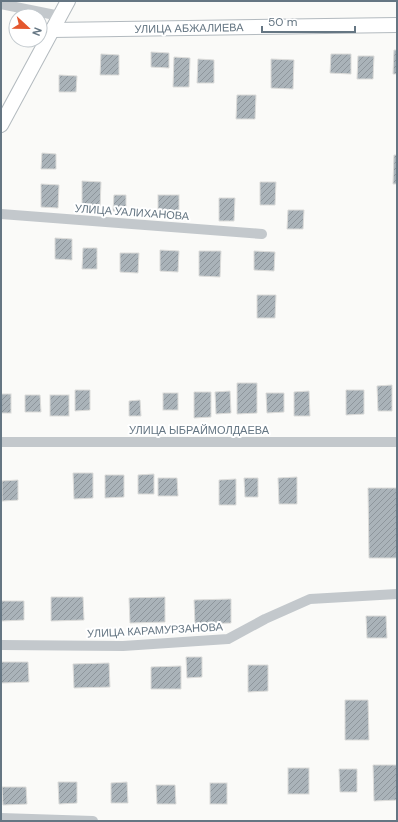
<svg xmlns="http://www.w3.org/2000/svg" width="398" height="822" font-family="'DM Sans',sans-serif">
<style>
.building{fill:url(#building-hatch);stroke:#dcdcda}
.lines{fill:none;stroke-linecap:round;stroke-linejoin:round}
.secondary-casing{stroke:#b3babf;stroke-width:16}
.street{stroke:#c3c8cc;stroke-width:10}
.secondary{stroke:#fff;stroke-width:14}
.labels{text-anchor:middle;dominant-baseline:central;stroke-width:4;stroke-linejoin:round;paint-order:stroke}
.street-label{font-size:11px;fill:#657683;stroke:#fff}
</style>
<defs>
<pattern id="building-hatch" width="6" height="6" patternUnits="userSpaceOnUse"><rect width="6" height="6" fill="#aab3b9"/><path d="M-1 1l2-2M0 6l6-6M5 7l2-2" fill="none" stroke="#8e969c"/></pattern>
</defs>
<rect width="100%" height="100%" fill="#fafaf8"/>
<g class="building">
<polygon points="394,50 397,50 397,74 393,74"/>
<polygon points="151,52 169,53 169,68 151,67"/>
<polygon points="101,54 119,55 119,75 100,75"/>
<polygon points="331,54 351,54 351,74 330,73"/>
<polygon points="358,56 374,56 373,79 357,79"/>
<polygon points="174,57 190,58 189,87 173,87"/>
<polygon points="198,59 214,60 214,83 197,83"/>
<polygon points="271,59 294,60 293,89 271,88"/>
<polygon points="59,75 77,76 76,92 59,92"/>
<polygon points="237,95 256,95 255,119 236,119"/>
<polygon points="42,153 56,154 56,169 41,169"/>
<polygon points="394,155 397,155 397,184 393,184"/>
<polygon points="82,181 101,182 100,208 82,207"/>
<polygon points="260,182 276,182 275,205 260,205"/>
<polygon points="41,184 59,185 58,208 41,207"/>
<polygon points="114,195 126,195 126,211 113,211"/>
<rect x="158" y="195" width="21" height="18"/>
<polygon points="219,198 235,198 234,221 219,221"/>
<polygon points="288,210 304,210 303,229 287,229"/>
<polygon points="55,238 72,239 72,260 55,259"/>
<polygon points="83,248 97,248 97,269 82,269"/>
<polygon points="160,250 179,251 178,272 160,271"/>
<polygon points="199,251 221,251 220,277 199,276"/>
<polygon points="254,251 275,252 274,271 254,270"/>
<polygon points="120,253 139,253 138,273 120,272"/>
<polygon points="257,295 276,295 275,318 257,318"/>
<polygon points="237,383 257,383 257,413 237,414"/>
<polygon points="392,385 392,411 378,411 377,386"/>
<polygon points="75,390 90,390 90,410 75,411"/>
<polygon points="346,390 364,390 364,414 346,415"/>
<polygon points="230,391 231,413 216,414 215,392"/>
<polygon points="309,391 310,416 294,416 294,392"/>
<polygon points="194,392 211,392 211,417 194,418"/>
<rect x="163" y="393" width="15" height="17"/>
<polygon points="266,393 284,393 284,412 267,413"/>
<rect x="1" y="394" width="10" height="19"/>
<polygon points="25,395 40,395 41,412 25,412"/>
<rect x="50" y="395" width="19" height="21"/>
<polygon points="140,400 141,416 129,416 129,401"/>
<polygon points="73,473 93,473 93,498 74,499"/>
<polygon points="154,474 154,494 138,494 138,475"/>
<polygon points="105,475 124,475 124,497 105,498"/>
<polygon points="297,477 297,504 279,504 278,478"/>
<polygon points="158,478 177,478 178,496 158,496"/>
<polygon points="244,478 258,478 258,497 245,497"/>
<polygon points="236,479 236,505 219,505 219,480"/>
<polygon points="18,480 18,500 2,501 2,481"/>
<polygon points="368,488 397,488 397,558 369,558"/>
<polygon points="51,597 83,597 84,620 51,621"/>
<polygon points="165,597 165,622 130,623 129,598"/>
<polygon points="231,599 231,623 195,624 194,600"/>
<polygon points="1,601 24,601 24,620 1,621"/>
<polygon points="366,616 386,616 387,638 367,638"/>
<polygon points="186,657 202,657 202,677 187,678"/>
<polygon points="1,662 28,662 29,682 1,683"/>
<polygon points="109,663 110,687 74,688 73,664"/>
<polygon points="248,665 268,665 268,691 248,692"/>
<polygon points="181,666 181,689 151,689 151,667"/>
<polygon points="345,700 368,700 369,740 345,740"/>
<polygon points="373,765 397,765 397,800 374,801"/>
<rect x="288" y="768" width="21" height="26"/>
<polygon points="339,769 357,769 357,792 340,792"/>
<polygon points="58,782 77,782 77,803 59,804"/>
<polygon points="127,782 128,803 111,803 111,783"/>
<rect x="210" y="783" width="17" height="21"/>
<polygon points="156,785 175,785 176,804 157,804"/>
<polygon points="2,787 26,787 27,804 3,805"/>
</g>
<g class="lines">
<defs>
<g id="secondary">
<polyline points="52,30 397,25"/>
<polyline points="1,125 68,1"/>
</g>
</defs>
<use href="#secondary" class="secondary-casing"/>
<g class="street">
<polyline points="1,4 60,16"/>
<polyline points="1,214 262,234"/>
<polyline points="1,442 397,442"/>
<polyline points="1,645 123,646 228,639 265,619 310,599 397,594"/>
<polyline points="1,818 93,821"/>
</g>
<use href="#secondary" class="secondary"/>
</g>
<g class="labels">
<g class="street-label">
<text transform="translate(189 28) rotate(-1)">УЛИЦА АБЖАЛИЕВА</text>
<text transform="translate(132 212) rotate(4)">УЛИЦА УАЛИХАНОВА</text>
<text x="199" y="430">УЛИЦА ЫБРАЙМОЛДАЕВА</text>
<text transform="translate(155 630) rotate(-3)">УЛИЦА КАРАМУРЗАНОВА</text>
</g>
</g>
<rect width="398" height="822" fill="none" stroke="#657683" stroke-width="4"/>
<g transform="translate(28 28) rotate(112)"><circle r="19" fill="#ffffff" stroke="#c1c8cd"/>
<path d="M0-3L7 15L0 10L-7 15Z" fill="#e4572e"/>
<text y="-6" font-size="11" font-weight="bold" text-anchor="middle" fill="#657683">N</text>
</g>
<path d="M262 26v6h93v-6" fill="none" stroke="#657683" stroke-width="2"/>
<text x="268" y="26" font-size="12" fill="#657683" stroke="#ffffff" stroke-width="3" paint-order="stroke">50 m</text>
</svg>
